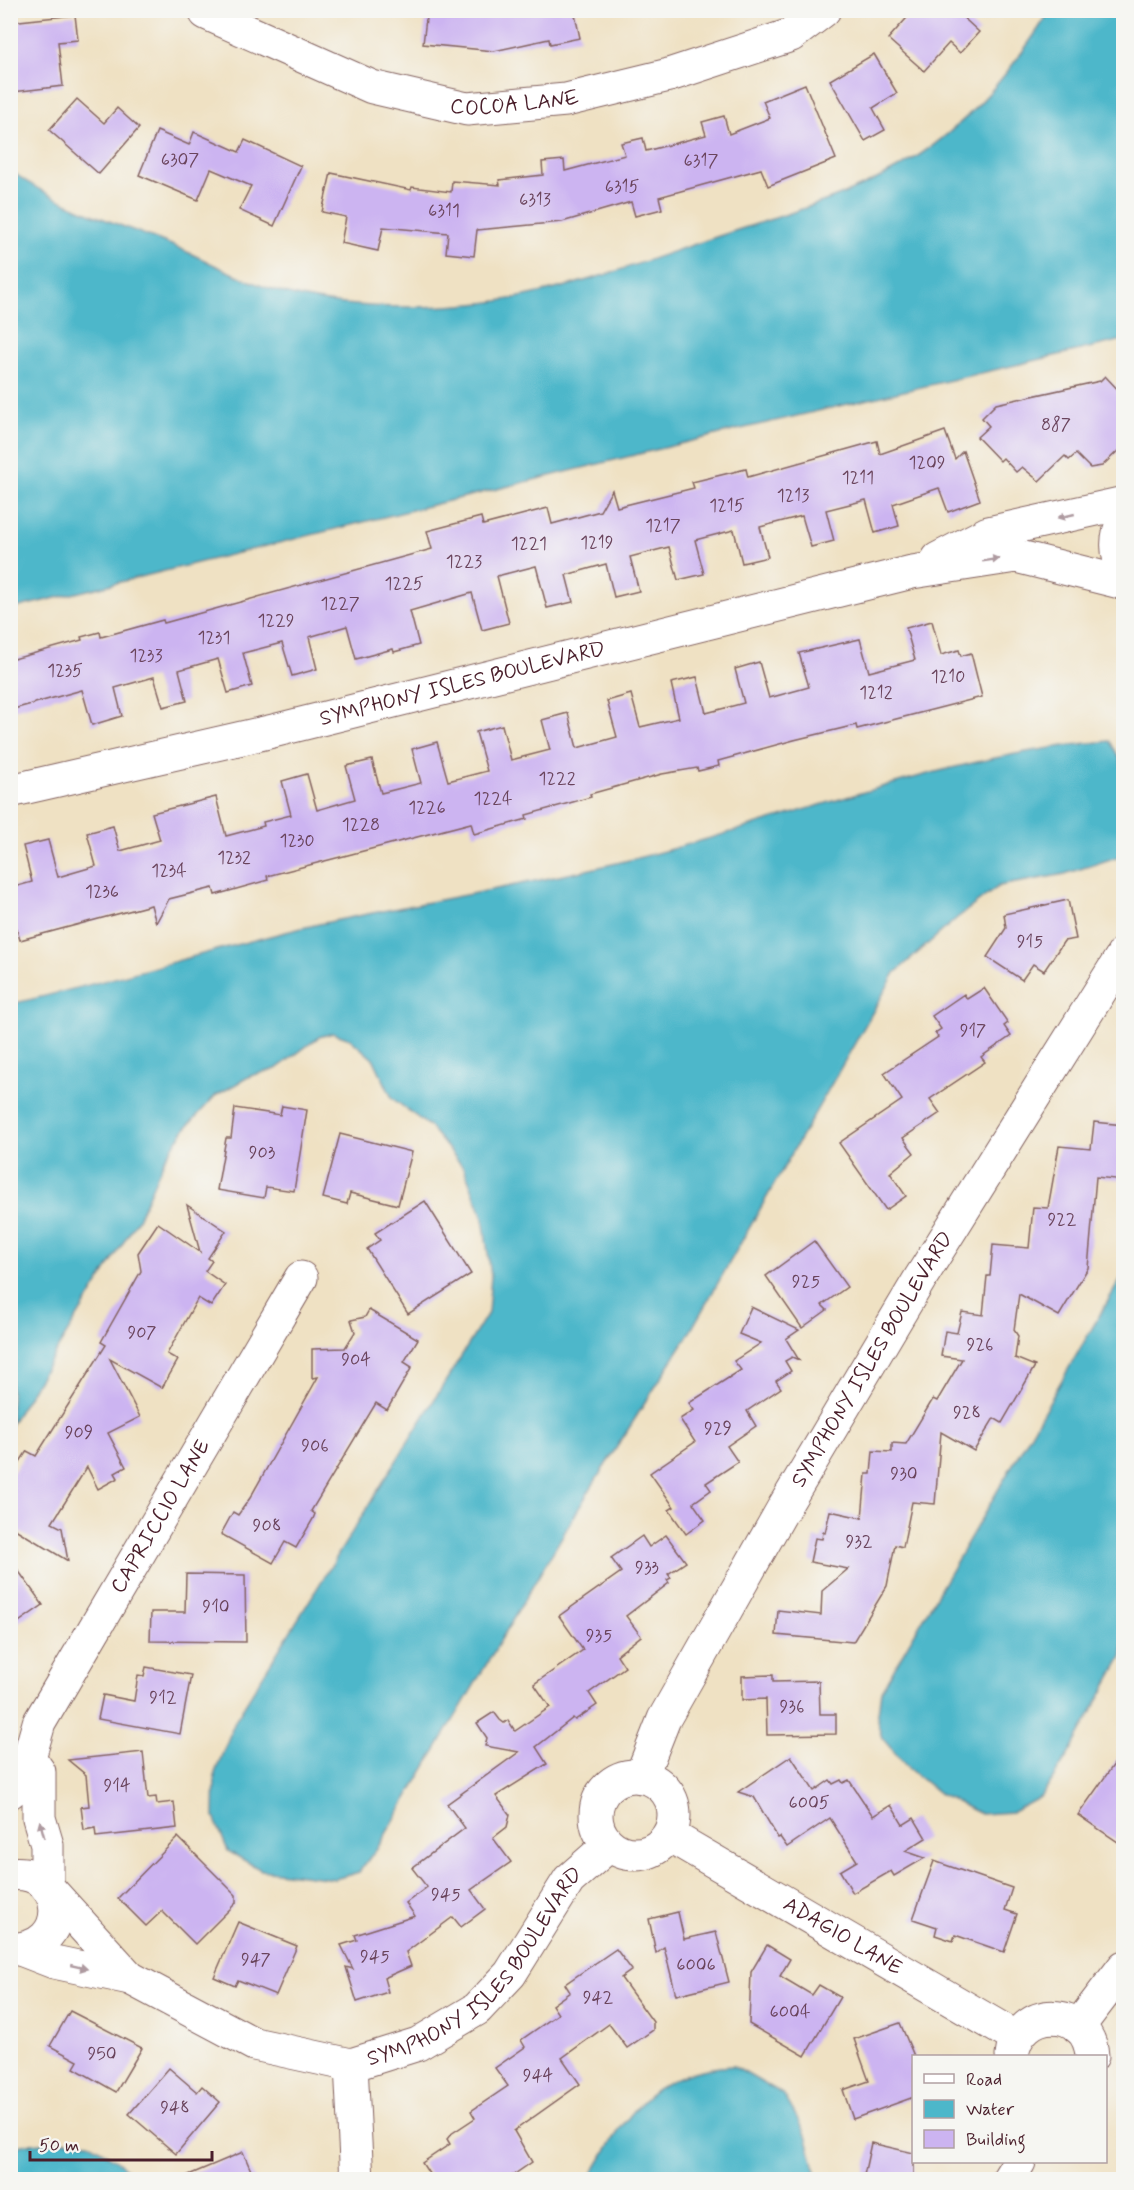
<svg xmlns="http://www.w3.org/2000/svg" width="1134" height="2190" font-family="Mynerve,sans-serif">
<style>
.water{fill:#4db7ca;stroke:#4c6b7a;stroke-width:1.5}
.building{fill:#ccb4f1}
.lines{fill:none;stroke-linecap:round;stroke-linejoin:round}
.minor-casing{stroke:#846360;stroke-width:35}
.minor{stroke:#fff;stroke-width:33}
.oneway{fill:#ae9aa0}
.labels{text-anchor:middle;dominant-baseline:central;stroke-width:4.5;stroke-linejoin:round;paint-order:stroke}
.number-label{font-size:18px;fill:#6a445c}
.street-label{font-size:21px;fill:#4a1f2b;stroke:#f6f6f2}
</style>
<rect width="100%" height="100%" fill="#f6f6f2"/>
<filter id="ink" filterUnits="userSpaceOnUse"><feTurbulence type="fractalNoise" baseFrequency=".0167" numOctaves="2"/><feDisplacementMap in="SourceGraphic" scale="12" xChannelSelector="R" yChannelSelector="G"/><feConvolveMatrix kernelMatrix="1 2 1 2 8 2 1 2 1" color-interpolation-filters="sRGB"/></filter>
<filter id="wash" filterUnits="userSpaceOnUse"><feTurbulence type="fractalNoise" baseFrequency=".008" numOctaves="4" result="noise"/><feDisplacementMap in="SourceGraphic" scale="24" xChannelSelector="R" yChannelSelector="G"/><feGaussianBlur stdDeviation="1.35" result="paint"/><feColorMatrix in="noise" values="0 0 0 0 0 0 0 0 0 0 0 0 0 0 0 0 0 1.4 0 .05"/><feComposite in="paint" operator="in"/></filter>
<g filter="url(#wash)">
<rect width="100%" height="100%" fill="#efe1c3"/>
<g class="water">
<path d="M 1050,11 L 1123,11 L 1123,340 L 732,431 L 11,609 L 11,171 C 57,205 116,223 169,244 C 210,261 249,285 292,295 C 359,312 463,310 530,295 C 592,282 653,258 713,238 C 782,215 857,196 918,156 C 973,120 1016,65 1050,11 Z"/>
<path d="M 1110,741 L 1120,759 L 1123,771 L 1123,855 L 1065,874 L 999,886 L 957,918 L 895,973 L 687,1337 L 592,1486 L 380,1844 L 359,1872 L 335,1879 L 261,1870 L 228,1851 L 214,1817 L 215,1773 L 236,1719 L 488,1313 L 491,1276 L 483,1217 L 464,1168 L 430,1127 L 392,1098 L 374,1060 L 350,1039 L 333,1033 L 319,1037 L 276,1069 L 250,1076 L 215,1096 L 185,1129 L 165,1158 L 138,1219 L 11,1424 L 11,1004 C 114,981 215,948 319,924 C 421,902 524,886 625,861 C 787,822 944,754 1110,741 Z"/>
<polygon points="1123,1275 1123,1655 1068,1755 1042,1796 1013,1812 981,1814 940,1794 908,1768 882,1738 877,1721 881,1691"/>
<path d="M 733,2066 L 784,2095 L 805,2132 L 818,2179 L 589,2179 C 628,2115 649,2070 733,2066 Z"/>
<polygon points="63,2141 89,2142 119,2162 135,2179 11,2179 11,2151 21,2145"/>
</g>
<g id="blocks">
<g class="building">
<polygon points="427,10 574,10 580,38 550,44 549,39 494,51 423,44"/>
<polygon points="914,10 955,10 979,32 960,53 949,43 924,71 888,39"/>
<polygon points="75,15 78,40 58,42 63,86 13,92 10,22"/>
<polygon points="874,54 897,93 873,108 885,130 865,141 830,80"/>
<polygon points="805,84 836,159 768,186 761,169 659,197 662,209 635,216 631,202 562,222 477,230 474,256 446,253 448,233 383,227 378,251 341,243 346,217 322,212 331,173 411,190 412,187 451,192 452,181 500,185 499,180 543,175 542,162 564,160 565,171 625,155 621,143 643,138 646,151 706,135 702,122 724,116 729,134 770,118 763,101"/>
<polygon points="77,99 104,123 117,108 139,128 99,174 49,130"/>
<polygon points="157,131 189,145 194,132 239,152 245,140 301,166 274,226 239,210 251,186 211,169 198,200 139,175"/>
<polygon points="1105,376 1124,396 1124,445 1102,466 1090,468 1076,454 1069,460 1065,456 1039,481 1022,467 1016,472 1003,458 1000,461 977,437 989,426 982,418 996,404 1100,381"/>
<polygon points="945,431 955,459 963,451 980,500 948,512 939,488 893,504 899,526 875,533 866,500 826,510 834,541 811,547 802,516 760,527 768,557 742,563 734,530 695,540 704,574 678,580 669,547 630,557 639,591 614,597 606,564 566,575 573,602 547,608 536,566 497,576 509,623 482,630 472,593 410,611 419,645 394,652 393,649 356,659 347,626 309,637 317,669 292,676 282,643 243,653 252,686 228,693 218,659 179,670 187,701 163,707 154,677 115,688 122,716 92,725 82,690 10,710 10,660 82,640 81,637 100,632 101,637 163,620 164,623 432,549 427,531 481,517 483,525 548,508 552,524 600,511 612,490 617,507 694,488 692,482 746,469 748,477 877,441 880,454"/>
<polygon points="932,621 941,655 959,650 961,656 971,653 982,697 857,729 856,725 794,740 718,761 719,766 698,771 697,768 662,774 590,794 591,797 526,815 527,819 474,834 471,823 267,876 268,880 215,895 213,888 169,899 156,923 151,905 20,940 10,906 10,888 32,882 23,846 48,840 58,877 96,866 87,833 113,826 120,851 160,840 152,813 216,797 226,836 264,826 263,822 291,815 282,781 307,774 317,810 355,799 346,766 372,760 381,793 421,783 412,749 437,742 448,781 487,771 476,732 502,725 511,760 550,750 542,720 568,713 577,748 617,737 607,701 631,694 640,727 679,718 671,683 697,677 706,713 744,703 735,669 759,662 769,698 809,687 799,653 860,639 869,672 915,660 906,628"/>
<polygon points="1068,900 1076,939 1064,941 1044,971 1033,964 1022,980 987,957 1006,928 1004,914"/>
<polygon points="984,988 1008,1023 1004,1026 1011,1036 981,1057 985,1062 930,1099 940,1113 903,1138 914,1153 890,1173 906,1196 886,1210 839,1143 902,1100 884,1073 938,1037 935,1033 941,1029 932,1016 964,994 967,999"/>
<polygon points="282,1106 307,1110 294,1191 266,1187 264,1198 217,1190 226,1138 231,1138 235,1108 280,1115"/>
<polygon points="1094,1122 1124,1125 1124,1180 1096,1177 1088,1268 1059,1316 1019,1294 1014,1330 1018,1336 1015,1358 1035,1366 1002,1423 994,1418 974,1451 941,1432 935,1504 912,1502 903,1547 895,1545 887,1586 853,1642 776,1635 778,1610 821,1615 822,1591 848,1569 810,1562 815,1538 822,1539 823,1532 825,1533 830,1511 862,1518 866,1474 871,1474 873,1451 892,1452 892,1443 906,1444 933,1399 937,1401 962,1359 941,1356 945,1331 957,1333 962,1312 983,1315 987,1276 990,1276 993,1245 1029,1248 1033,1207 1048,1208 1059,1146 1091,1149"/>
<polygon points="340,1134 412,1152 398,1205 350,1193 347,1204 323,1198"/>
<polygon points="425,1201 471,1274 408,1314 367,1249 380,1240 375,1233"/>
<polygon points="187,1205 226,1231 208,1258 212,1261 205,1271 225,1285 211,1306 198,1298 167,1354 178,1360 162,1388 110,1359 140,1417 108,1433 126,1467 115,1473 118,1478 98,1489 87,1467 52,1523 62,1528 68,1561 10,1526 10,1477 27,1451 36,1456 106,1345 101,1342 141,1271 138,1253 158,1223 200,1252"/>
<polygon points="814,1241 847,1287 822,1305 827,1310 802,1328 766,1276"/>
<polygon points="751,1307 799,1330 786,1339 799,1360 792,1357 785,1361 791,1371 776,1381 781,1388 747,1411 756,1426 727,1446 738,1462 706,1483 711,1490 693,1503 705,1520 686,1534 669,1510 674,1507 650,1473 695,1442 680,1419 694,1410 689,1403 741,1370 734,1361 761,1343 739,1334"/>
<polygon points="369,1310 418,1339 404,1362 412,1367 387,1410 376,1403 311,1511 315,1514 313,1519 296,1548 285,1542 273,1563 221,1534 233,1512 238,1515 250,1498 318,1377 312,1378 312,1349 345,1348 355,1332 351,1320 365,1317"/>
<polygon points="666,1535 686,1562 668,1574 671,1578 667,1580 669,1583 626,1616 641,1636 617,1655 625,1667 589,1693 597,1705 575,1720 573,1718 536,1747 547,1764 496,1796 510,1815 507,1827 493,1838 511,1862 471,1890 485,1909 461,1927 453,1917 406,1952 411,1966 384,1978 388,1992 357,2002 346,1967 353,1969 341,1945 357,1940 355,1935 415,1916 406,1903 427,1887 412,1868 465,1828 447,1804 519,1752 485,1746 487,1738 477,1723 494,1712 500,1720 504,1723 508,1720 515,1731 550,1707 534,1684 583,1650 559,1616 621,1572 611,1558 642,1536 649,1547"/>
<polygon points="10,1559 43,1605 10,1628"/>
<polygon points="186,1574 245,1575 246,1642 150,1641 151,1612 185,1612"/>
<polygon points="146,1667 191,1675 180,1734 98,1719 103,1695 134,1701 138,1675 144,1676"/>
<polygon points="773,1675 773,1682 819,1681 820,1714 836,1714 836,1734 767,1735 766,1699 742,1700 742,1676"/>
<polygon points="1124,1750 1124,1846 1078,1815"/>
<polygon points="143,1752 148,1798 156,1797 157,1804 174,1802 177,1828 96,1837 95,1828 84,1830 81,1807 89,1806 86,1775 68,1760"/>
<polygon points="791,1756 814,1791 830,1780 833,1784 841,1780 843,1783 849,1780 873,1816 891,1805 903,1825 914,1818 926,1838 905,1851 925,1858 894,1876 891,1871 853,1893 840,1871 857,1861 830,1818 787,1847 780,1837 778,1838 754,1797 738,1792"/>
<polygon points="178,1837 236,1895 236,1903 195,1944 162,1911 146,1926 118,1898"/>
<polygon points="934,1861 1012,1888 1005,1910 1017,1914 1004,1952 955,1935 953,1941 935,1935 937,1927 913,1919"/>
<polygon points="678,1912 684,1939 716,1932 729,1982 676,1995 664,1947 656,1953 649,1919"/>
<polygon points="238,1922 297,1946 276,1995 238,1980 235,1986 214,1977"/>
<polygon points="767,1945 790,1959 780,1976 812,1995 819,1985 840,1997 805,2056 749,2024 751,1972"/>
<polygon points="616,1949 632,1970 621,1978 653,2022 653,2030 627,2048 609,2024 562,2058 580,2084 514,2131 532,2162 506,2180 433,2180 422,2163 450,2144 447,2139 451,2134 475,2118 471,2111 508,2086 495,2068 525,2047 521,2040 558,2014 552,2005 570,1992 565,1984"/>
<polygon points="70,2011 142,2048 116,2092 74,2068 78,2061 50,2046"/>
<polygon points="900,2023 914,2056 914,2097 853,2119 843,2090 869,2081 854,2039"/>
<polygon points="169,2068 197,2092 202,2086 220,2102 176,2154 129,2114"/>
<polygon points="871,2143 914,2153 914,2180 863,2180"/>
<polygon points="243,2152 255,2180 179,2180 179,2179"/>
</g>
</g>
</g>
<g filter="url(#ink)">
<use href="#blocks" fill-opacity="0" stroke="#846360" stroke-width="1.5"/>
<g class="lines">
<defs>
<g id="minor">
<path id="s1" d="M 206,13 L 372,87 L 467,109 L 566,100 L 669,75 L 791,35 L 824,10"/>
<path d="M 1124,520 C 1115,536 1116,555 1124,570"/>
<polyline points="938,559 988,533 1124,503"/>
<path id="s2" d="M 10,791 L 273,731 L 912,572 L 1016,556 L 1124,583"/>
<path id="s3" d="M 29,1758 L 39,1723 L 301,1278"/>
<circle cx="635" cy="1815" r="39"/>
<path id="s4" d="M 641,1777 L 664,1719 L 784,1507 L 921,1277 L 1124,953"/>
<polyline points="10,1792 16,1769 29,1758 39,1772 39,1818 47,1845 47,1887"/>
<path id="s5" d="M 669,1835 L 1017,2038"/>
<path d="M 10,1874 C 68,1867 74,1951 10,1949"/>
<polyline points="23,1950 54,1962 130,1978 51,1891"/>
<path id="s6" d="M 130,1978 L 254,2044 L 351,2065 L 418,2044 L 477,2009 L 510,1974 L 569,1880 L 609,1845"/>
<polyline points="1078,2027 1124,1967"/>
<path d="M 1012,2056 C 1018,2004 1089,2005 1092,2056"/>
<polyline points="351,2065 357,2180"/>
<polyline points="1008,2180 1019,2162"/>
</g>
</defs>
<use href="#minor" class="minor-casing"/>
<use href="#minor" class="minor"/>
</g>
<defs><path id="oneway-solid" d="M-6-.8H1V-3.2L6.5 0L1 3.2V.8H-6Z" transform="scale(1.5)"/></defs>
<g class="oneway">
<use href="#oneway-solid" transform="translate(1066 516) rotate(167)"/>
<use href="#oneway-solid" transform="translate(991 560) rotate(-9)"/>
<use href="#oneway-solid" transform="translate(42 1829) rotate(-105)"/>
<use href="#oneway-solid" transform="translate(79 1967) rotate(13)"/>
</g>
</g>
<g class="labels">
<g class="number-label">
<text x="180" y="160">6307</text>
<text x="701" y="161">6317</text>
<text x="622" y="187">6315</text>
<text x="535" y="200">6313</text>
<text x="444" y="211">6311</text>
<text x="1056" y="425">887</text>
<text x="927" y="463">1209</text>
<text x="858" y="478">1211</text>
<text x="793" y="496">1213</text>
<text x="727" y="506">1215</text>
<text x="663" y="526">1217</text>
<text x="597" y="543">1219</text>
<text x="529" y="544">1221</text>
<text x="464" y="562">1223</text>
<text x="404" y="584">1225</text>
<text x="340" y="604">1227</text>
<text x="276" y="621">1229</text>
<text x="214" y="638">1231</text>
<text x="146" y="656">1233</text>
<text x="65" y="671">1235</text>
<text x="948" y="677">1210</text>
<text x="876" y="693">1212</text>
<text x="557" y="779">1222</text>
<text x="493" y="799">1224</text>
<text x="427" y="808">1226</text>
<text x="361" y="825">1228</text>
<text x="297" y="841">1230</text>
<text x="234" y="858">1232</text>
<text x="169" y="871">1234</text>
<text x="102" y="892">1236</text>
<text x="1030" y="942">915</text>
<text x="973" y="1031">917</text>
<text x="262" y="1153">903</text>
<text x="1062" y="1220">922</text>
<text x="806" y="1282">925</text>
<text x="142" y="1333">907</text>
<text x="980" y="1345">926</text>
<text x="356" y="1360">904</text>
<text x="967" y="1413">928</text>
<text x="718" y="1429">929</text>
<text x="79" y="1433">909</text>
<text x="315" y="1446">906</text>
<text x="904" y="1474">930</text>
<text x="267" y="1526">908</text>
<text x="859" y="1542">932</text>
<text x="647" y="1568">933</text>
<text x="216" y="1607">910</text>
<text x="599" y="1636">935</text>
<text x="163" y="1698">912</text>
<text x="792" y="1707">936</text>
<text x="117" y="1786">914</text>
<text x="809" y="1803">6005</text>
<text x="446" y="1895">945</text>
<text x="375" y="1957">945</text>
<text x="256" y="1960">947</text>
<text x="696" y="1965">6006</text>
<text x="598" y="1998">942</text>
<text x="790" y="2012">6004</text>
<text x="102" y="2054">950</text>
<text x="538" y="2076">944</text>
<text x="175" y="2108">948</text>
</g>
<g class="street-label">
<text stroke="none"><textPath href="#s1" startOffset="327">COCOA LANE</textPath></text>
<text stroke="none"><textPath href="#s2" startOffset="465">SYMPHONY ISLES BOULEVARD</textPath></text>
<text stroke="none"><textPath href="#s4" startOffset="478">SYMPHONY ISLES BOULEVARD</textPath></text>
<text stroke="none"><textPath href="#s3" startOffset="276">CAPRICCIO LANE</textPath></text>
<text stroke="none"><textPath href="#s5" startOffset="201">ADAGIO LANE</textPath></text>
<text stroke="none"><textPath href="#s6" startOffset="404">SYMPHONY ISLES BOULEVARD</textPath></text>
</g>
</g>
<rect width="1134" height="2190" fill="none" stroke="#f6f6f2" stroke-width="36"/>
<rect x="912" y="2055" width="195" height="108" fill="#f6f6f2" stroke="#b1a0a2" stroke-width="1.5"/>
<rect x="924" y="2074" width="30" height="9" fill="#ffffff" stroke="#b1a0a2" stroke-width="1.5"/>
<text x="966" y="2085" font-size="18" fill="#4a1f2b">Road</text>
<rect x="924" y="2100" width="30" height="18" fill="#4db7ca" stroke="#b1a0a2" stroke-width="1.5"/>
<text x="966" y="2115" font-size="18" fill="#4a1f2b">Water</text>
<rect x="924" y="2130" width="30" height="18" fill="#ccb4f1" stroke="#b1a0a2" stroke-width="1.5"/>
<text x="966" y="2145" font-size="18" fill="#4a1f2b">Building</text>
<path d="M30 2151v9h182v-9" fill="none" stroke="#4a1f2b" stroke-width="3"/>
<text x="39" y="2151" font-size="18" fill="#4a1f2b" stroke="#f6f6f2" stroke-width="4.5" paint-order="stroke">50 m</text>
</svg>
